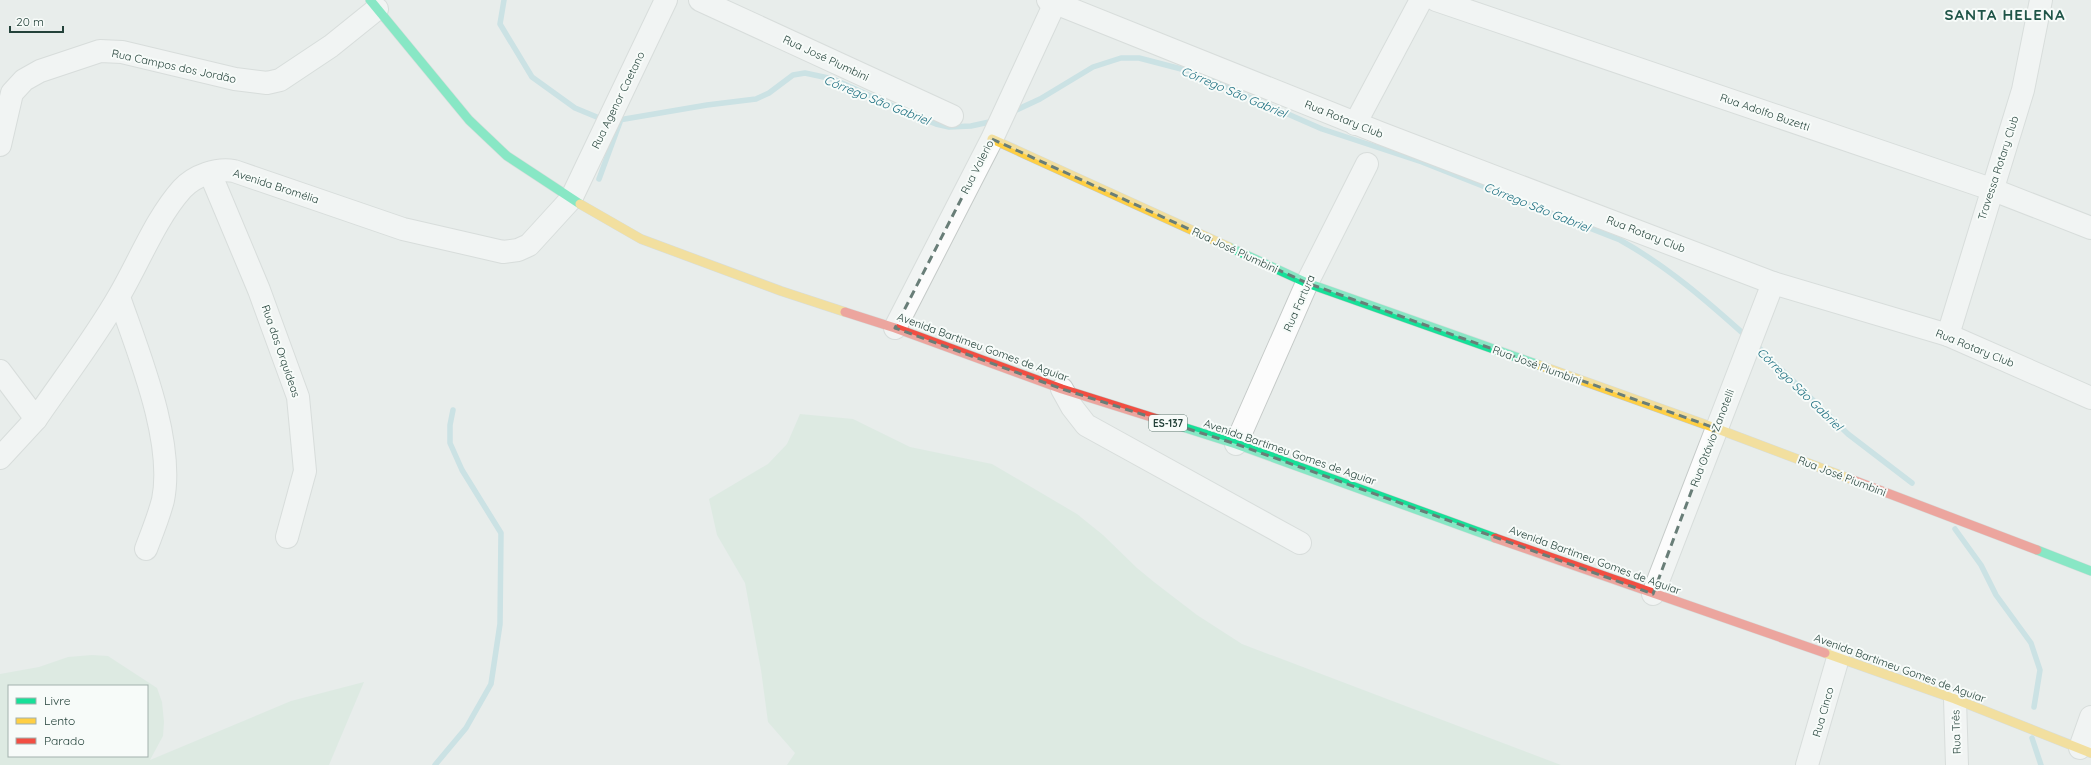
<svg xmlns="http://www.w3.org/2000/svg" width="2091" height="765" font-family="Quicksand,sans-serif">
<style>
.green{fill:#d1e6d8;fill-rule:evenodd}
.lines{fill:none;stroke-linecap:round;stroke-linejoin:round}
.stream{stroke:#a9d4db;stroke-width:5.5}
.street-casing{stroke:#c5cac8;stroke-width:24}
.fast-casing{stroke:#c3cbc8;stroke-width:10}
.slow-casing{stroke:#c3cbc8;stroke-width:10}
.jam-casing{stroke:#c3cbc8;stroke-width:10}
.street{stroke:#fcfcfc;stroke-width:22}
.fast{stroke:#16e098;stroke-width:9}
.slow{stroke:#ffcf43;stroke-width:9}
.jam{stroke:#f24e42;stroke-width:9}
.marked{fill:none;stroke:#697e78;stroke-width:3;stroke-dasharray:8 5;stroke-linejoin:round}
.labels{text-anchor:middle;dominant-baseline:central;stroke-width:4;stroke-linejoin:round;paint-order:stroke}
.shield{fill:#f7fbf9;stroke:#637a73;stroke-width:1}
.shield-label{font-size:10px;font-weight:bold;fill:#24423a}
.street-label{font-size:11px;fill:#24423a;stroke:#f7fbf9}
.water-label{font-size:12px;font-style:italic;fill:#1c6f80;stroke:#f7fbf9}
.district-label{font-size:15px;font-weight:bold;letter-spacing:1px;fill:#1f5548;stroke:#f7fbf9}
</style>
<rect width="100%" height="100%" fill="#e8edeb"/>
<g class="green">
<polygon points="800,414 853,419 910,447 992,464 1077,514 1103,535 1137,568 1154,582 1197,615 1242,644 1561,765 787,765 795,753 768,722 761,670 745,583 717,535 709,499 768,464 787,444"/>
<path d="M 92,655 L 108,656 L 157,688 L 162,702 L 164,722 L 163,736 L 150,760 L 291,701 L 364,682 L 329,765 L 0,765 L 0,674 L 39,667 L 68,657 ZM 9,686 L 147,686 L 147,756 L 9,756 Z"/>
</g>
<g class="lines">
<g class="stream">
<polyline points="504,0 500,24 532,77 575,108 604,120"/>
<path d="M 1012,112 L 1040,99 L 1093,67 L 1121,58 L 1139,58 L 1189,71 L 1322,129 L 1422,162 L 1620,240 C 1667,266 1707,301 1747,337"/>
<polyline points="613,121 707,105 756,99 769,93 793,75 805,73 833,79 915,116 936,124 949,127 971,126 994,121"/>
<polyline points="599,179 620,122"/>
<polyline points="1755,344 1848,434 1912,483"/>
<polyline points="1955,529 1981,565 1996,595 2031,643 2040,670 2034,707"/>
<polyline points="2032,738 2041,765"/>
<polyline points="435,765 466,728 491,684 500,624 501,533 462,470 450,443 450,425 453,410"/>
</g>
<defs>
<g id="street">
<polyline points="700,0 952,116"/>
<polyline points="1048,0 1380,133 1773,283 1948,335 2091,398"/>
<polyline points="1436,0 1991,189 2091,228"/>
<polyline points="1355,124 1421,0"/>
<polyline points="0,145 12,93 24,80 40,71 100,51 122,52 235,79 267,83 280,80 331,46 377,9"/>
<polyline points="210,173 259,290 298,397 305,471 287,537"/>
<path d="M 119,297 C 138,352 175,441 163,500 C 159,516 152,533 146,549"/>
<polyline points="895,328 992,139 1055,3"/>
<polyline points="1948,335 2023,90 2041,0"/>
<path d="M 0,371 L 36,419 C 64,378 95,338 119,296 C 139,262 156,218 182,189 C 195,175 217,168 234,171 L 403,229 L 503,252 L 518,250 L 529,245 L 571,199 L 666,0"/>
<polyline points="1062,389 1072,407 1086,425 1300,543"/>
<polyline points="1236,444 1307,283 1367,164"/>
<polyline points="0,458 36,419"/>
<polyline points="1653,594 1773,283"/>
<polyline points="1955,699 1957,765"/>
<polyline points="2080,748 2091,717"/>
<polyline points="1807,765 1838,658"/>
</g>
<g id="fast">
<polyline points="370,0 469,120 507,156 580,204"/>
<polyline points="1229,247 1307,283 1539,365"/>
<polyline points="1170,423 1236,444 1495,538"/>
<polyline points="2037,550 2091,571"/>
</g>
<g id="slow">
<polyline points="992,139 1229,247"/>
<polyline points="580,204 641,239 781,291 845,312"/>
<polyline points="1539,365 1715,428 1853,480"/>
<polyline points="1825,653 1955,699 2091,753"/>
</g>
<g id="jam">
<polyline points="845,312 895,328 1062,389 1170,423"/>
<polyline points="1853,480 2037,550"/>
<polyline points="1495,538 1825,653"/>
</g>
</defs>
<use href="#street" class="street-casing"/>
<use href="#fast" class="fast-casing"/>
<use href="#slow" class="slow-casing"/>
<use href="#jam" class="jam-casing"/>
<use href="#street" class="street"/>
<use href="#fast" class="fast"/>
<use href="#slow" class="slow"/>
<use href="#jam" class="jam"/>
</g>
<path d="M0 0H2091V765H0ZM 992,139 L 1307,283 L 1715,428 L 1653,594 L 1236,444 L 1062,389 L 895,328 Z" fill="#e8edeb" fill-opacity=".55" fill-rule="evenodd"/>
<path class="marked" d="M 992,139 L 1307,283 L 1715,428 L 1653,594 L 1236,444 L 1062,389 L 895,328 Z"/>
<g class="labels">
<rect class="shield" x="1149" y="415" width="38" height="16" rx="3"/>
<g class="shield-label">
<text x="1168" y="423">ES-137</text>
</g>
<g class="street-label">
<text transform="translate(826 58) rotate(25)">Rua José Piumbini</text>
<text transform="translate(174 66) rotate(12)">Rua Campos dos Jordão</text>
<text transform="translate(618 100) rotate(-64)">Rua Agenor Caetano</text>
<text transform="translate(1765 112) rotate(19)">Rua Adolfo Buzetti</text>
<text transform="translate(1344 119) rotate(22)">Rua Rotary Club</text>
<text transform="translate(977 167) rotate(-63)">Rua Valerio</text>
<text transform="translate(1998 168) rotate(-72)">Travessa Rotary Club</text>
<text transform="translate(276 186) rotate(18)">Avenida Bromélia</text>
<text transform="translate(1646 234) rotate(21)">Rua Rotary Club</text>
<text transform="translate(1235 250) rotate(25)">Rua José Piumbini</text>
<text transform="translate(1299 303) rotate(-66)">Rua Fartura</text>
<text transform="translate(983 347) rotate(20)">Avenida Bartimeu Gomes de Aguiar</text>
<text transform="translate(1975 348) rotate(22)">Rua Rotary Club</text>
<text transform="translate(281 351) rotate(71)">Rua das Orquídeas</text>
<text transform="translate(1537 365) rotate(20)">Rua José Piumbini</text>
<text transform="translate(1712 438) rotate(-69)">Rua Otávio Zanotelli</text>
<text transform="translate(1290 452) rotate(19)">Avenida Bartimeu Gomes de Aguiar</text>
<text transform="translate(1842 476) rotate(21)">Rua José Piumbini</text>
<text transform="translate(1595 560) rotate(20)">Avenida Bartimeu Gomes de Aguiar</text>
<text transform="translate(1900 668) rotate(20)">Avenida Bartimeu Gomes de Aguiar</text>
<text transform="translate(1823 712) rotate(-74)">Rua Cinco</text>
<text transform="translate(1956 732) rotate(-92)">Rua Três</text>
</g>
<g class="water-label">
<text transform="translate(1234 92) rotate(23)">Córrego São Gabriel</text>
<text transform="translate(877 100) rotate(22)">Córrego São Gabriel</text>
<text transform="translate(1537 207) rotate(22)">Córrego São Gabriel</text>
<text transform="translate(1800 389) rotate(44)">Córrego São Gabriel</text>
</g>
<g class="district-label">
<text x="2005" y="14">SANTA HELENA</text>
</g>
</g>
<rect x="8" y="685" width="140" height="72" fill="#f7fbf9" stroke="#a3b1ad"/>
<rect x="16" y="698" width="20" height="6" fill="#16e098" stroke="#a3b1ad"/>
<text x="44" y="705" font-size="12" fill="#24423a">Livre</text>
<rect x="16" y="718" width="20" height="6" fill="#ffcf43" stroke="#a3b1ad"/>
<text x="44" y="725" font-size="12" fill="#24423a">Lento</text>
<rect x="16" y="738" width="20" height="6" fill="#f24e42" stroke="#a3b1ad"/>
<text x="44" y="745" font-size="12" fill="#24423a">Parado</text>
<path d="M10 26v6h53v-6" fill="none" stroke="#24423a" stroke-width="2"/>
<text x="16" y="26" font-size="12" fill="#24423a" stroke="#f7fbf9" stroke-width="3" paint-order="stroke">20 m</text>
</svg>
